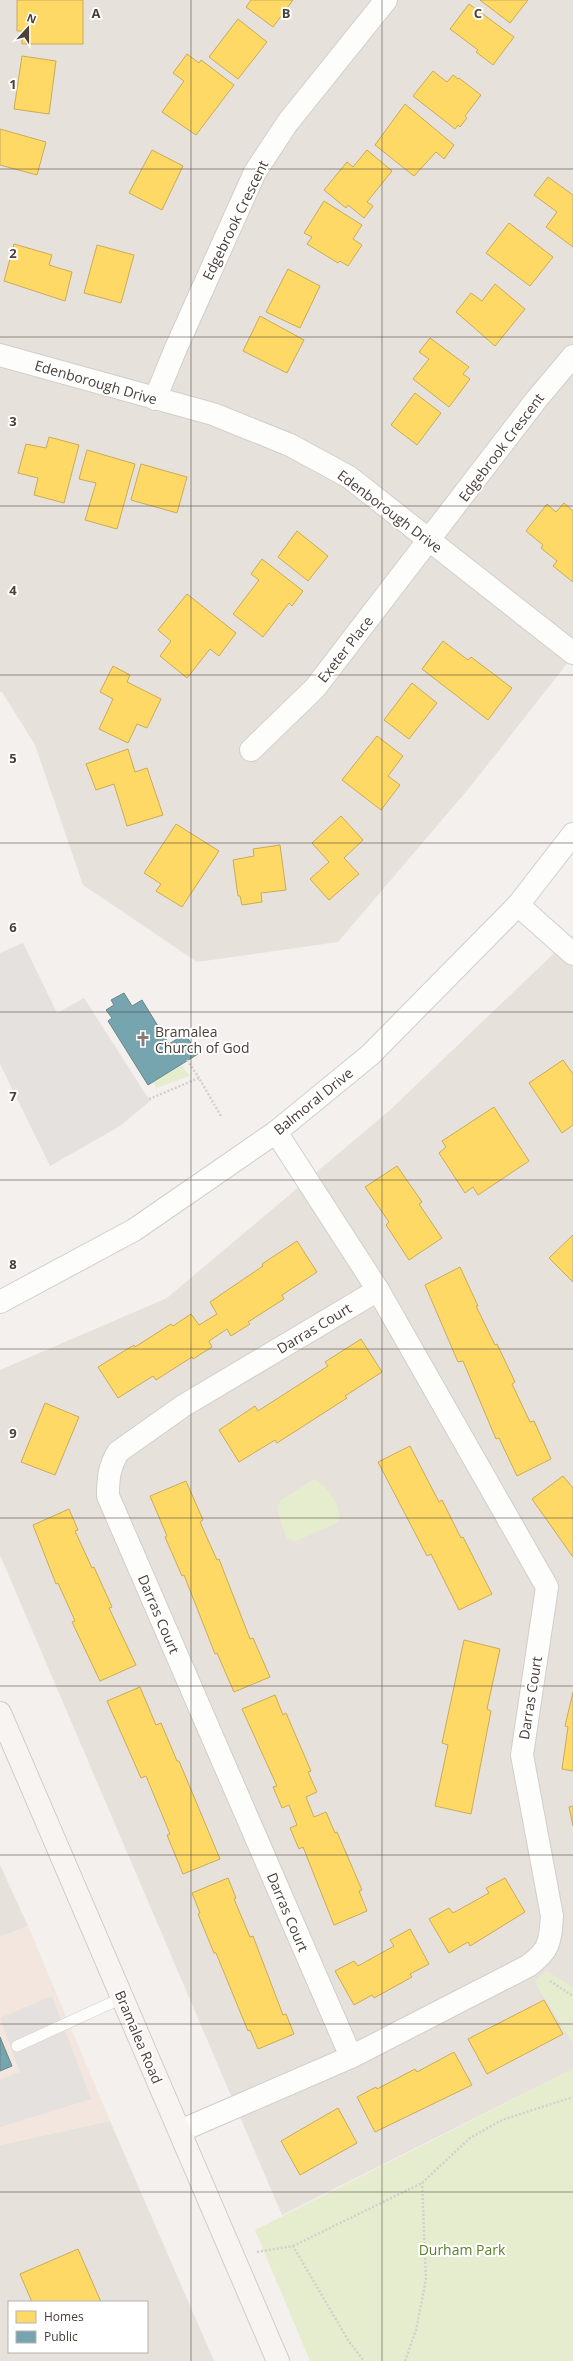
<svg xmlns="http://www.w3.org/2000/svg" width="573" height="2361" font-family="'Open Sans',sans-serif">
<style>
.residential{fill:#e7e1db;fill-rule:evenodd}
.commercial{fill:#f2e6de}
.green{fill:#e6edce}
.parking{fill:#e5e1df}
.homes{fill:#ffd966;stroke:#c9ab58}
.public{fill:#76a5af;stroke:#69878b}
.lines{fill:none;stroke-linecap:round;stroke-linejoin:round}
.service-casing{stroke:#d1cecb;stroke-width:12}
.minor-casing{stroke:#d1cecb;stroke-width:24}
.tertiary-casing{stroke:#d1cecb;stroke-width:24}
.secondary-casing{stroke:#d4cdc6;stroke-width:24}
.path{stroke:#d3d0cc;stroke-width:2.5;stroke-dasharray:2 2;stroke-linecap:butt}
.service{stroke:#fdfdfc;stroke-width:11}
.minor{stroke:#fdfdfc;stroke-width:22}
.tertiary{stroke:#fdfdfc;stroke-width:22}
.secondary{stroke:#f7f4f1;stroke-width:22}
.grid{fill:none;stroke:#4a4038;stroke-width:1;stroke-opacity:0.55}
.labels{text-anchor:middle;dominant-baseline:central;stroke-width:4;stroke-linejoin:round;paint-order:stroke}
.street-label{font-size:14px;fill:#4a4038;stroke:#fff}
.poi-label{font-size:14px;fill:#4a4038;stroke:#fff;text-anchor:start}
.park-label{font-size:14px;fill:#597f28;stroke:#fff}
.grid-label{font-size:13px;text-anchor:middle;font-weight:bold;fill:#4a4038;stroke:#fff;stroke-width:4;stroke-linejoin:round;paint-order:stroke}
</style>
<rect width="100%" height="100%" fill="#f3f0ee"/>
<g class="residential">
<polygon points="0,0 573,0 573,656 470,787 338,942 197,962 83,885 35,745 2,692 0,692"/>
<polygon points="573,935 573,1988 546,1971 535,1982 573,2043 573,2069 282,2215 0,1555 0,1370 167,1298 389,1111"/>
<polygon points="0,1865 28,1926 0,1937"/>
<path d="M 110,2121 L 214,2361 L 0,2361 L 0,2145 ZM 9,2302 L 147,2302 L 147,2352 L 9,2352 Z"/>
</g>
<polygon class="commercial" points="28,1926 110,2121 0,2145 0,1937"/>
<g class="green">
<polygon points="181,1064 190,1076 157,1088 153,1082"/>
<path d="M 314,1479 C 328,1488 342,1505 339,1522 L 294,1542 L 286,1537 L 277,1509 L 280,1501 Z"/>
<polygon points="546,1971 573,1988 573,2043 535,1982"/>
<polygon points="573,2069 573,2361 310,2361 255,2230"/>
</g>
<g class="parking">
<polygon points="23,943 57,1013 84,998 150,1101 120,1126 50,1166 0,1064 0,953"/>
<polygon points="52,1996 91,2099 0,2127 0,2080 20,2072 0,2018"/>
</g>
<g class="homes">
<polygon points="17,0 83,0 83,44 22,44 22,31 17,31"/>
<polygon points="251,0 293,0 273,27 246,7"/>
<polygon points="480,0 528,0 510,23"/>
<polygon points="469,4 514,37 493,65 476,52 478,50 450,29"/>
<polygon points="238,19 267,42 238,79 209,57"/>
<polygon points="187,54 199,63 201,60 234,85 196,135 162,112 184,81 173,73"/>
<polygon points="22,56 56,61 49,114 14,109"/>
<polygon points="433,71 447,82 453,75 458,79 459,78 481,95 465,116 467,118 460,127 458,125 455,129 413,96"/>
<polygon points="405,104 454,145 444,159 436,152 414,176 375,145"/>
<polygon points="0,129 46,142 37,175 0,165"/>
<polygon points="152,150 183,166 162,210 129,193"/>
<polygon points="367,150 392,171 367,202 373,206 364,218 348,205 346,208 324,190 347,162 353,167"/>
<polygon points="548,177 573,195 573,247 546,227 557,212 534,195"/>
<polygon points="324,201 362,225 353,239 362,245 348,266 340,261 338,263 307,244 312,237 304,233"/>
<polygon points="509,223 553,257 530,286 486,253"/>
<polygon points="14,244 52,255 49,265 72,272 65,301 4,281"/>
<polygon points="97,245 134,255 121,303 84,293"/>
<polygon points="288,269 320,286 300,328 266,312"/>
<polygon points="495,284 525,309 495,346 456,312 471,293 482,301"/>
<polygon points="260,316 304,340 287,373 243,351"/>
<polygon points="430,338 469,367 463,374 470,379 449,407 413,379 429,359 419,352"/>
<polygon points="415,393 441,413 417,445 391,425"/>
<polygon points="49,437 79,445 64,503 34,495 38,478 18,473 26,444 46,448"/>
<polygon points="87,450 135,464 117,529 85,520 96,483 79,479"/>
<polygon points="141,464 187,477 177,513 131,500"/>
<polygon points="564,503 573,511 573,582 553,566 557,561 541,548 543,545 526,531 547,504 556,512"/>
<polygon points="297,531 328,556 308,581 278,557"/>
<polygon points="262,559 303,591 292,606 289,603 263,637 233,614 259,580 251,574"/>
<polygon points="187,594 236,633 219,656 210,649 187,678 160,656 171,641 158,630"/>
<polygon points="443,641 468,660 471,657 512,688 488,720 422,669"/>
<polygon points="113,666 130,675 127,682 161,699 147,728 137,724 128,743 99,729 113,699 100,692"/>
<polygon points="412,683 437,703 409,739 384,720"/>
<polygon points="377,736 403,756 388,776 400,785 381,810 342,780"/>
<polygon points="128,749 135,772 147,768 163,815 127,826 114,784 96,790 86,764"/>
<polygon points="341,816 363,840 344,858 359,874 329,900 310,879 329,862 312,843"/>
<polygon points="176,824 219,851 182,907 156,891 161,884 144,873"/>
<polygon points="280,845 286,890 261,893 262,902 242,905 240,896 238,896 233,860 254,856 253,849"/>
<polygon points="563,1060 573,1074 573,1125 562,1133 529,1083"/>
<polygon points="494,1107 529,1161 478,1195 473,1187 465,1193 439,1153 446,1147 442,1141"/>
<polygon points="397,1166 422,1202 419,1204 442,1238 409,1260 386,1225 389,1222 365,1187"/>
<polygon points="573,1235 573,1282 549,1258"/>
<polygon points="297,1241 317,1272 282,1295 284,1299 248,1322 250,1324 231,1336 227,1329 209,1341 212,1347 193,1359 192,1357 156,1380 153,1376 118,1398 98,1367 134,1345 135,1347 171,1324 173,1326 191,1314 199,1325 217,1314 210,1302 263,1266 262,1264"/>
<polygon points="460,1267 478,1306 476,1306 495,1345 497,1344 515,1382 512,1384 530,1422 534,1421 551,1459 517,1476 499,1438 496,1439 463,1361 458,1362 425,1285"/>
<polygon points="361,1339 382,1372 345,1396 347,1398 277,1443 275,1440 239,1462 219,1430 255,1406 258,1411 328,1366 325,1362"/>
<polygon points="45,1403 79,1417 55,1475 21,1462"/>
<polygon points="410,1446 439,1502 442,1500 461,1538 463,1537 492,1594 459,1610 431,1554 427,1556 378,1462"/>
<polygon points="563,1476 573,1488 573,1557 532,1499"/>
<polygon points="186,1481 203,1520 200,1522 217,1560 219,1559 250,1639 253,1638 270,1677 234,1692 217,1653 215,1654 184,1575 182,1576 165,1537 167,1536 150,1496"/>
<polygon points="69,1509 78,1530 75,1531 92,1568 94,1567 112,1607 109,1608 136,1665 100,1681 72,1622 75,1621 58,1583 56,1584 33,1525"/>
<polygon points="464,1640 500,1649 487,1709 491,1711 471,1814 435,1806 448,1745 442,1743"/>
<polygon points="140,1687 156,1725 161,1723 177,1761 179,1761 220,1859 183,1874 167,1835 170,1834 146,1776 141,1778 107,1701"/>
<polygon points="573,1692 573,1771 562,1769 568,1727 565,1726"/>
<polygon points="275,1695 283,1715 286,1713 311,1771 308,1772 317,1792 306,1797 314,1817 326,1812 335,1833 337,1832 362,1890 359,1891 367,1911 334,1925 303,1847 299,1849 290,1828 297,1825 289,1805 282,1808 273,1787 277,1786 242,1709"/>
<polygon points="573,1806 573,1826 569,1807"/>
<polygon points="228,1878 236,1898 234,1899 250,1937 253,1936 283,2015 286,2014 294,2034 258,2049 250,2030 248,2031 216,1953 214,1953 198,1914 200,1913 192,1893"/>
<polygon points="505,1878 525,1912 470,1946 468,1942 449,1953 429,1919 449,1908 453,1913 489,1893 486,1888"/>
<polygon points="410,1929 429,1964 410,1974 412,1977 374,1998 372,1995 354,2005 335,1971 354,1961 358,1966 394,1946 390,1940"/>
<polygon points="544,2000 563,2034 487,2074 468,2039"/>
<polygon points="454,2052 472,2085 375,2132 357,2097 376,2087 377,2089 415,2069 417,2072"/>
<polygon points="338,2108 357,2143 300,2175 281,2141"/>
<polygon points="78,2249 101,2302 32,2302 20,2274"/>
</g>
<g class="public">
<polygon points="124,993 132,1006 142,1000 169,1044 185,1034 198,1054 148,1085 108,1021 112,1018 106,1010 114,1005 111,1000"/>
<polygon points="0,2037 12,2066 0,2071"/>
</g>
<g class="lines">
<defs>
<polyline id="service" points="17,2046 122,1998"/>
<g id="minor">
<polyline points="0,355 213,414 290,445 349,477 573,653"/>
<polyline points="155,399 176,348 255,172 288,122 386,0"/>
<polyline points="251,750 315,688 536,400 573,356"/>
<polyline points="518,905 573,954"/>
<path d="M 351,2057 L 108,1496 C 108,1479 109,1467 118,1452 L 183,1406 L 378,1290"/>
<path d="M 180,2131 L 351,2057 L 528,1966 C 550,1950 550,1942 552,1916 L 522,1755 L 547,1587 L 378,1290 L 276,1132"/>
</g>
<polyline id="tertiary" points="0,1302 134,1230 276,1132 370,1055 518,905 573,834"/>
<polyline id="secondary" points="0,1713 278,2361"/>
</defs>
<use href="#service" class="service-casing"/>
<use href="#minor" class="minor-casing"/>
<use href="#tertiary" class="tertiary-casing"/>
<use href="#secondary" class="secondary-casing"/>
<g class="path">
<polyline points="187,1060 199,1078"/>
<polyline points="149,1099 199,1078 221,1116"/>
<polyline points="550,1981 573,1996"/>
<polyline points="293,2246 422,2183 470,2138 502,2120 573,2097"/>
<polyline points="257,2252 293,2246 348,2340 364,2361"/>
<polyline points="405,2361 416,2330 426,2279 422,2183"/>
</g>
<use href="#service" class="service"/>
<use href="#minor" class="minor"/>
<use href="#tertiary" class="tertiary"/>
<use href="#secondary" class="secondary"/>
</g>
<path class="grid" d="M 191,0 L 191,2361M 382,0 L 382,2361M 0,169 L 573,169M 0,337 L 573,337M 0,506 L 573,506M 0,675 L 573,675M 0,843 L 573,843M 0,1012 L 573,1012M 0,1180 L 573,1180M 0,1349 L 573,1349M 0,1518 L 573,1518M 0,1686 L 573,1686M 0,1855 L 573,1855M 0,2024 L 573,2024M 0,2192 L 573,2192"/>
<defs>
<symbol id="church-bare" viewBox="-9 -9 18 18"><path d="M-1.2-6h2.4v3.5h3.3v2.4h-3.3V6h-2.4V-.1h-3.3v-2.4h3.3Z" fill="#857e78" stroke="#fff" stroke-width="2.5" paint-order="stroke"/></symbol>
</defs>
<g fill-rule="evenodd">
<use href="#church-bare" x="132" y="1028" width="22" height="22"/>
</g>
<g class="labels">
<g class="street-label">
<text transform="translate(235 220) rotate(-64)">Edgebrook Crescent</text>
<text transform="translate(96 382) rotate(16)">Edenborough Drive</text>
<text transform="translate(501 447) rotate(-53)">Edgebrook Crescent</text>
<text transform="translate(390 511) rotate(37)">Edenborough Drive</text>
<text transform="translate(345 649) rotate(-52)">Exeter Place</text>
<text transform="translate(313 1101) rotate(-39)">Balmoral Drive</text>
<text transform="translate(314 1328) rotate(-31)">Darras Court</text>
<text transform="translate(159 1614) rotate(67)">Darras Court</text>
<text transform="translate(530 1698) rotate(-81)">Darras Court</text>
<text transform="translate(288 1912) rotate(67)">Darras Court</text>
<text transform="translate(139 2037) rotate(67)">Bramalea Road</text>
</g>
<g class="poi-label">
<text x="155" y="1031">Bramalea<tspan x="155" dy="16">Church of God</tspan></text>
</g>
<g class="park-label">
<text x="462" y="2249">Durham Park</text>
</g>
</g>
<g class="grid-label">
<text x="96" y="18">A</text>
<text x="286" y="18">B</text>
<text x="478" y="18">C</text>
<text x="13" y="89">1</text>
<text x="13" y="258">2</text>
<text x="13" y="426">3</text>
<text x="13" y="595">4</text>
<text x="13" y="763">5</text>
<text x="13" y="932">6</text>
<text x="13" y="1101">7</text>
<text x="13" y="1269">8</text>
<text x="13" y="1438">9</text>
</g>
<rect x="8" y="2301" width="140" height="52" fill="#ffffff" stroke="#b7b3af"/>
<rect x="16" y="2311" width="20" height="12" fill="#ffd966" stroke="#b7b3af"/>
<text x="44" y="2321" font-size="12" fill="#4a4038">Homes</text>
<rect x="16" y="2331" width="20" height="12" fill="#76a5af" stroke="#b7b3af"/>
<text x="44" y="2341" font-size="12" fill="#4a4038">Public</text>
<g transform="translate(28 28) rotate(21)" stroke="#ffffff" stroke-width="3" paint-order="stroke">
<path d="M0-3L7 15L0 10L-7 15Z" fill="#4a4038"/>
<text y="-6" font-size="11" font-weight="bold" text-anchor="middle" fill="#4a4038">N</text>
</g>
</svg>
